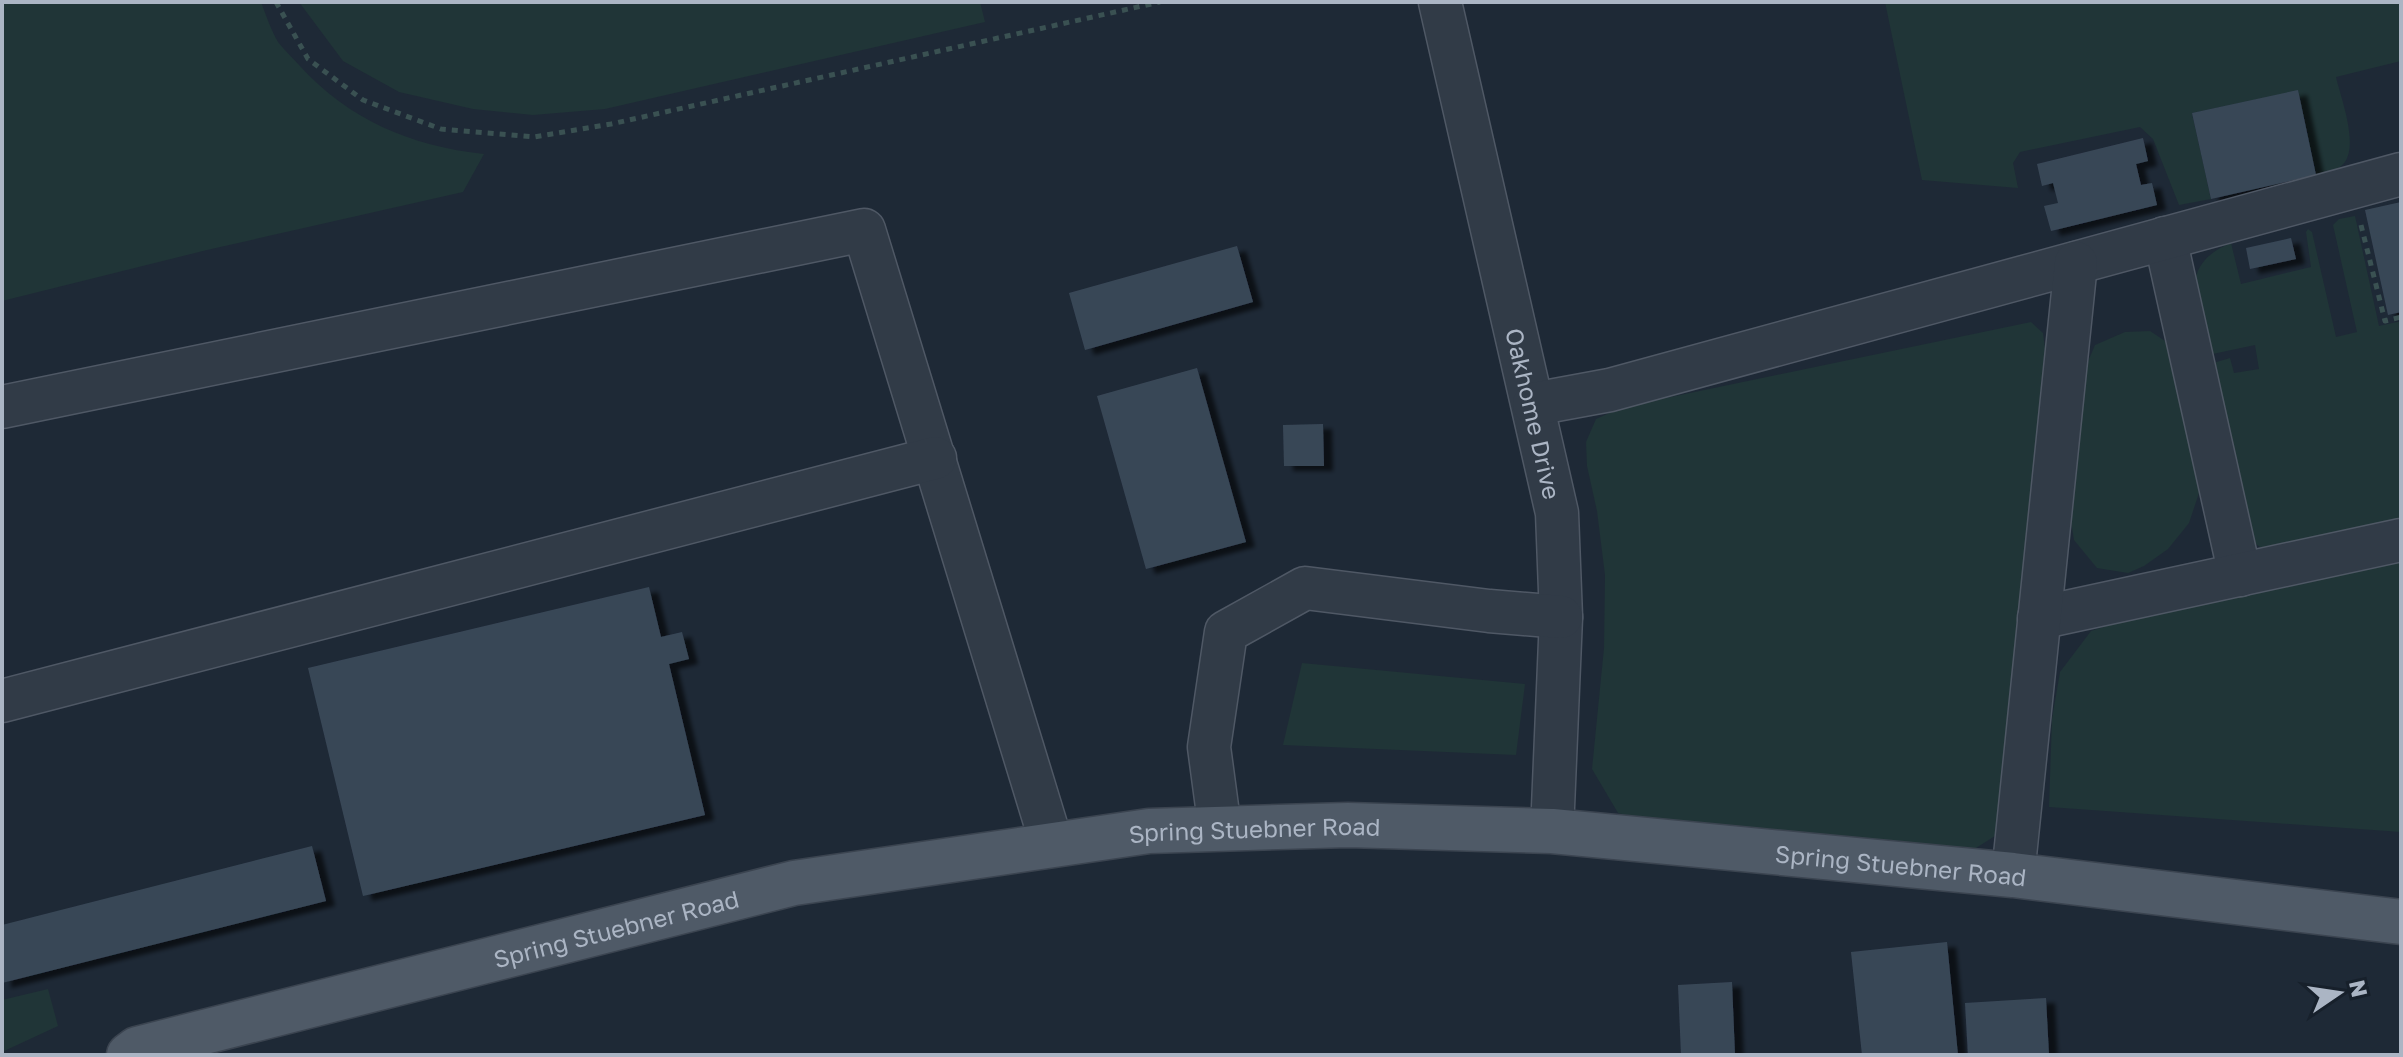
<svg xmlns="http://www.w3.org/2000/svg" width="2403" height="1057" font-family="'Golos Text',sans-serif">
<style>
.green{fill:#203537}
.building{fill:#394757;filter:url(#shadow)}
.lines{fill:none;stroke-linecap:round;stroke-linejoin:round}
.minor-casing{stroke:#4f5865;stroke-width:45}
.major-casing{stroke:#3b4450;stroke-width:47}
.path{stroke:#3a5152;stroke-width:5;stroke-dasharray:6 6;stroke-linecap:butt}
.minor{stroke:#313b47;stroke-width:42}
.major{stroke:#4f5a67;stroke-width:44}
.labels{text-anchor:middle;dominant-baseline:central;stroke-width:8;stroke-linejoin:round;paint-order:stroke}
.street-label{font-size:24px;fill:#abb5c4;stroke:#17202b}
</style>
<defs>
<filter id="shadow"><feDropShadow dx="9" dy="5" stdDeviation="2" flood-color="#0009"/></filter>
</defs>
<rect width="100%" height="100%" fill="#1e2936"/>
<g class="green">
<path d="M 2,2 L 261,2 C 266,15 271,30 278,42 C 284,50 292,57 299,65 C 349,120 411,146 484,154 L 463,192 L 207,250 L 2,301 Z"/>
<polygon points="299,2 980,2 985,22 605,109 533,115 473,109 399,92 343,61"/>
<path d="M 1885,2 L 2401,2 L 2401,61 L 2336,77 C 2341,99 2362,152 2340,167 C 2334,171 2323,173 2316,175 L 2298,91 L 2192,113 L 2211,199 L 2179,205 L 2153,139 L 2140,127 L 2020,152 L 2013,163 L 2018,188 L 1922,180 Z"/>
<path d="M 2355,216 L 2379,326 L 2401,321 L 2401,526 L 2270,554 L 2249,539 L 2210,364 L 2230,358 L 2234,373 L 2259,369 L 2255,345 L 2208,355 C 2198,309 2174,266 2231,243 L 2241,284 L 2311,267 L 2306,232 L 2308,229 L 2312,232 L 2336,337 L 2357,332 L 2333,225 L 2339,219 Z"/>
<polygon points="2031,322 2043,333 2045,348 2002,796 1995,836 1968,853 1654,823 1618,813 1592,769 1604,648 1605,575 1597,511 1587,466 1586,442 1596,419 1623,407"/>
<polygon points="2150,331 2171,345 2200,490 2189,523 2168,549 2144,566 2128,573 2097,568 2074,540 2069,509 2084,371 2095,345 2125,332"/>
<polygon points="2401,554 2401,832 2049,807 2052,719 2060,672 2091,631 2162,608"/>
<polygon points="1302,663 1525,684 1516,755 1283,745"/>
<polygon points="48,989 58,1026 2,1052 2,1000"/>
</g>
<g class="building">
<polygon points="2298,90 2316,175 2211,199 2192,113"/>
<polygon points="2143,138 2148,161 2136,164 2141,185 2152,183 2157,205 2051,231 2044,206 2058,203 2053,183 2042,186 2037,164"/>
<polygon points="2401,202 2401,312 2388,315 2365,210"/>
<polygon points="2291,238 2296,259 2250,269 2246,248"/>
<polygon points="1237,246 1253,302 1085,350 1069,293"/>
<polygon points="1197,368 1246,542 1146,569 1097,396"/>
<polygon points="1323,424 1324,466 1284,466 1283,425"/>
<polygon points="649,587 661,637 682,632 689,659 669,664 705,815 363,896 308,668"/>
<polygon points="312,846 326,901 2,983 2,925"/>
<polygon points="1947,942 1958,1055 1862,1055 1851,952"/>
<polygon points="1732,982 1735,1055 1681,1055 1678,985"/>
<polygon points="2046,998 2049,1055 1968,1055 1965,1003"/>
</g>
<g class="lines">
<defs>
<g id="minor">
<path id="s1" d="M 1440,2 L 1557,513 L 1561,617 L 1552,831"/>
<polyline points="2165,238 2240,575"/>
<polyline points="1534,404 1610,390 2401,174"/>
<polyline points="2,407 864,230 1052,845"/>
<polyline points="2039,618 2401,540"/>
<polyline points="2,701 935,458"/>
<polyline points="1220,829 1209,747 1226,632 1305,588 1489,611 1561,617"/>
<polyline points="2013,875 2076,263"/>
</g>
<g id="major">
<path id="s2" d="M 129,1055 L 137,1049 L 794,883 L 1149,831 L 1348,825 L 1552,831 L 2013,875 L 2401,922"/>
</g>
</defs>
<use href="#minor" class="minor-casing"/>
<use href="#major" class="major-casing"/>
<g class="path">
<polyline points="276,2 308,59 363,100 441,129 534,137 611,124 1160,2"/>
<polyline points="2361,225 2385,321 2401,317"/>
</g>
<use href="#minor" class="minor"/>
<use href="#major" class="major"/>
</g>
<g class="labels">
<g class="street-label">
<text stroke="none"><textPath href="#s1" startOffset="422">Oakhome Drive</textPath></text>
<text stroke="none"><textPath href="#s2" startOffset="1152">Spring Stuebner Road</textPath></text>
<text stroke="none"><textPath href="#s2" startOffset="1800">Spring Stuebner Road</textPath></text>
<text stroke="none"><textPath href="#s2" startOffset="504">Spring Stuebner Road</textPath></text>
</g>
</g>
<rect width="2403" height="1057" fill="none" stroke="#abb5c4" stroke-width="8"/>
<g transform="translate(2339 993) rotate(77)" stroke="#17202b" stroke-width="6" paint-order="stroke">
<path d="M0-6L14 30L0 20L-14 30Z" fill="#abb5c4"/>
<text y="-12" font-size="22" font-weight="bold" text-anchor="middle" fill="#abb5c4">N</text>
</g>
</svg>
